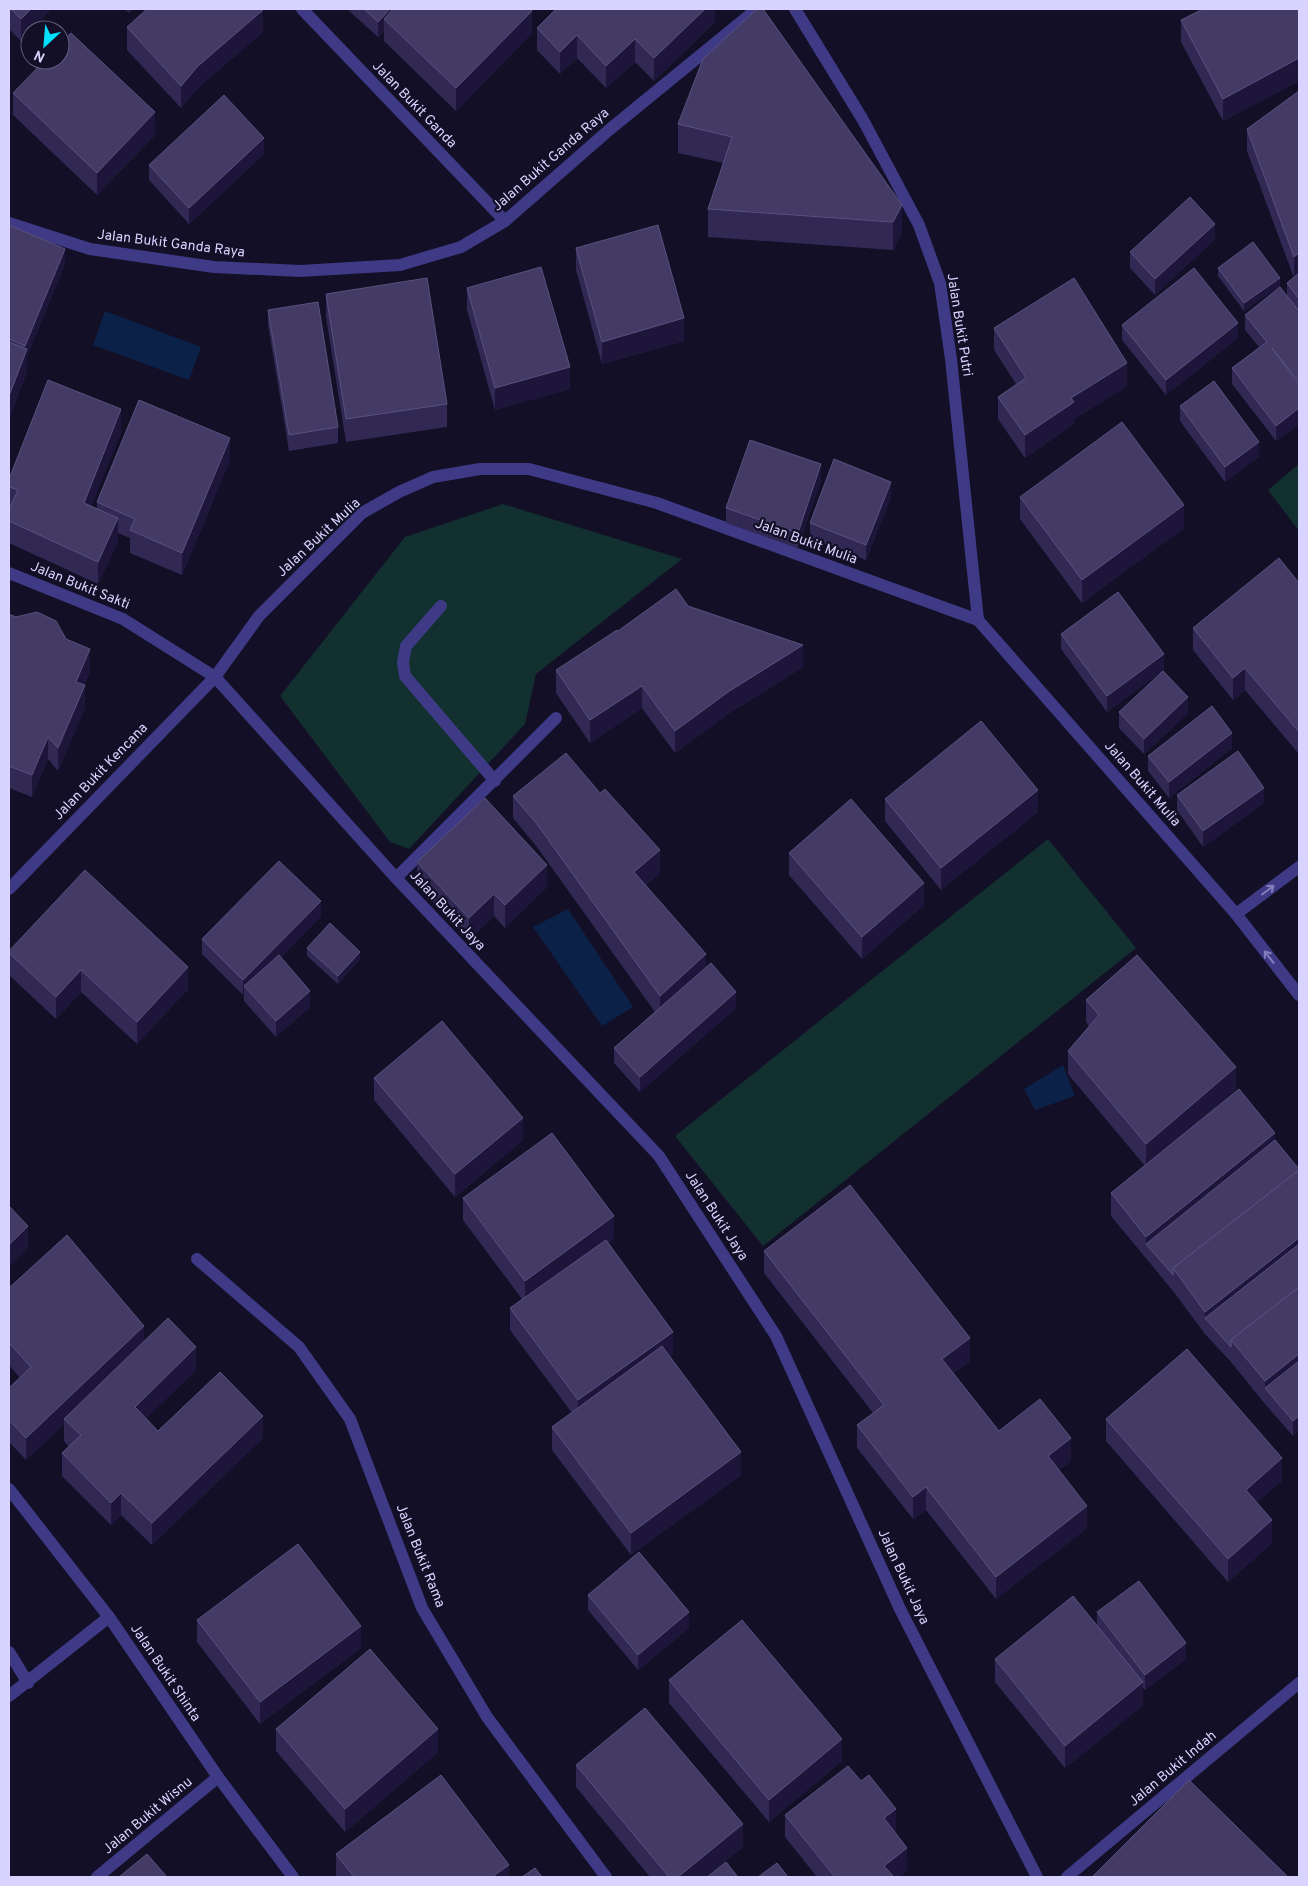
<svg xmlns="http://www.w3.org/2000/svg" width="1308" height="1886" font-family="Overpass,sans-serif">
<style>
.green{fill:#12302f}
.water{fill:#0c2148}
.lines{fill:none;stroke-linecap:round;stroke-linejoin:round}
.lane{stroke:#3e3a85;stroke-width:12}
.street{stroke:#3e3a85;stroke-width:12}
.wall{fill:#312854}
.shaded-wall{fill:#1d163a}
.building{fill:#433a66;stroke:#5a527e}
.oneway{stroke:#847fbc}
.labels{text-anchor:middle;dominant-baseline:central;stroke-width:4.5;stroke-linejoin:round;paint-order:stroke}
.street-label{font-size:14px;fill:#d9d4ff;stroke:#130f26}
</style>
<rect width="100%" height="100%" fill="#130f26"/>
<g class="green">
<polygon points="1299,464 1299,531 1268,490"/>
<polygon points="503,504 682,559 536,674 525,724 409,849 390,842 280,696 405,537"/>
<polygon points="1048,839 1136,948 763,1246 675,1136"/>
</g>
<g class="water">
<polygon points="105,311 201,347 189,380 93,345"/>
<polygon points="568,909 633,1007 602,1026 533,927"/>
<polygon points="1063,1065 1075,1096 1035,1110 1024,1089"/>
</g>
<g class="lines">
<g class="lane">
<polyline points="441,606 406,646 403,662 405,676 495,781"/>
<polyline points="396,878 556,718"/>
</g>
<g class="street">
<polyline points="302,9 505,221"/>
<polyline points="795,9 863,120 919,225 940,283 951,359 978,620"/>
<polyline points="9,223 90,249 214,267 300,271 400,265 461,247 505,221 609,130 757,9"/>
<polyline points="9,573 123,619 215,677 396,878 659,1156 776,1336 900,1609 1037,1877"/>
<polyline points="9,889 215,677 259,616 362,513 399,492 433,477 480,469 529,469 657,503 978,620 1236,914 1299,995"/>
<polyline points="1236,914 1299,867"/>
<polyline points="197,1259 299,1347 350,1419 422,1608 487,1717 606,1877"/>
<polyline points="9,1489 109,1617 218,1777 293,1877"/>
<polyline points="9,1652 28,1683"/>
<polyline points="9,1696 109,1617"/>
<polyline points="97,1877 218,1777"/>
<polyline points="1067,1877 1299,1683"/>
</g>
</g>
<g class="wall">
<polygon points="9,9 51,9 32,30 30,30 30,32 21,41 9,29"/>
<polygon points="125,9 134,9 129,13"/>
<polygon points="347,9 530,9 532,33 456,111 384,41 384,31 378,37"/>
<polygon points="715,9 715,22 654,81 635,62 606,88 577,58 560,74 537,50 537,28"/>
<polygon points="757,9 902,233 893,250 708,237 708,209 723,163 678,153 678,124"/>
<polygon points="1299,9 1299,81 1223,121 1181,42 1181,20"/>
<polygon points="127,27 263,32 198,88 181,108 127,50"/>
<polygon points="1299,91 1299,424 1276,441 1232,384 1232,368 1259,347 1245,330 1245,315 1287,296 1287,283 1294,278 1247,151 1247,129"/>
<polygon points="13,93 155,135 97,195 13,115"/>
<polygon points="264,154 189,224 149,180 149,165"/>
<polygon points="9,225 65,264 27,356 27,371 9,419"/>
<polygon points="1215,239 1155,295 1130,268 1130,252"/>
<polygon points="576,248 684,341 602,364 576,270"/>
<polygon points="1218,268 1280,286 1244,311 1218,276"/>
<polygon points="467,288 570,389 495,410 467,310"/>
<polygon points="326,294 447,404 447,427 346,442 326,317"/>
<polygon points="268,310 338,427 338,443 289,451 268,325"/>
<polygon points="1122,325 1238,338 1166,395 1122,340"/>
<polygon points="994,328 1127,386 1074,419 1074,424 1025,458 998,419 998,397 1016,384 994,350"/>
<polygon points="1180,406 1259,457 1225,482 1180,421"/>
<polygon points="121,432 91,506 97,509 97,502 230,460 182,575 130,553 130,538 118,533 118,541 98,584 9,543 9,479"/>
<polygon points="821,480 798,548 726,523 726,508"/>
<polygon points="891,497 866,560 810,538 810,523"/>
<polygon points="1020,497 1184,528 1082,603 1020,519"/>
<polygon points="1299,583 1299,754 1245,690 1233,700 1193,650 1193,628"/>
<polygon points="9,614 90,672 84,685 85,708 58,771 48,759 32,797 9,788"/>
<polygon points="618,631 803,667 728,714 675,753 642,708 590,743 556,693 556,670"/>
<polygon points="1061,634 1164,670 1107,712 1061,649"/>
<polygon points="1119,712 1188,713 1144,754 1119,728"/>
<polygon points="1232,748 1169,798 1148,771 1148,756"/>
<polygon points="600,793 660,873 646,885 706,968 736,1008 640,1092 614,1063 614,1048 655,1012 537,847 513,818 513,796"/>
<polygon points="1177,795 1264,803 1203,847 1177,810"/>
<polygon points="885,799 1038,812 941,890 885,821"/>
<polygon points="789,853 924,905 862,959 789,875"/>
<polygon points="417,862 547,887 505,928 494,916 469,940 417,885"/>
<polygon points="321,916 281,957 310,1007 276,1037 244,1001 244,994 243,995 202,954 202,939"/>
<polygon points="307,948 360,959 338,984 307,956"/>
<polygon points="9,951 188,989 137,1044 81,992 56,1019 9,975"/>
<polygon points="1086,1000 1236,1089 1183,1135 1275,1140 1299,1169 1299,1431 1293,1436 1265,1404 1231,1362 1205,1334 1173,1291 1111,1216 1111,1193 1145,1166 1068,1074 1068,1051 1089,1026 1086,1022"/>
<polygon points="374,1078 523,1140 455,1197 374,1100"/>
<polygon points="463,1198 614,1238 608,1243 673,1354 670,1356 741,1475 631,1555 552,1450 552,1427 572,1413 510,1330 510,1308 522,1299 463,1220"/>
<polygon points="764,1251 970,1361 953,1373 999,1431 1071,1461 1059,1470 1087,1528 996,1599 926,1510 913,1519 857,1448 857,1425 873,1413 764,1273"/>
<polygon points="9,1288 144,1342 196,1370 146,1418 158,1431 263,1438 152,1545 121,1515 111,1525 62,1476 62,1453 69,1447 64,1441 64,1424 26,1460 9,1442 9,1388 20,1378 9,1365"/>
<polygon points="1106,1419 1282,1481 1257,1502 1272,1543 1228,1582 1106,1441"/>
<polygon points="588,1595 689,1628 638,1670 588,1610"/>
<polygon points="1097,1612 1186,1659 1145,1690 1143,1688 1143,1705 1065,1768 995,1682 995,1659 1097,1626"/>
<polygon points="197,1620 361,1648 260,1724 197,1642"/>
<polygon points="669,1680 842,1761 769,1822 669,1703"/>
<polygon points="276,1729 438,1752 345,1832 276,1751"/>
<polygon points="576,1765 743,1847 705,1877 650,1877 576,1787"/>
<polygon points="785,1815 896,1831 894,1832 907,1871 898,1877 817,1877 785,1837"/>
<polygon points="336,1854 509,1877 336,1877"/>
</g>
<g class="shaded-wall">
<polygon points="31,9 51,9 32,30 30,30 30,32 21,41 21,19"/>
<polygon points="129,9 134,9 129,13"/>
<polygon points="390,9 405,9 384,19 384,31 378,37 378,22"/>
<polygon points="705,9 715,9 715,22 654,81 654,58"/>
<polygon points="263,10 263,32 198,88 181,108 181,86 198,66"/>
<polygon points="532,11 532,33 456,111 456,88"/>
<polygon points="577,35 577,58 560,74 560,52"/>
<polygon points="635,39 635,62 606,88 606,66"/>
<polygon points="1299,58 1299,81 1223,121 1223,99"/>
<polygon points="155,112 155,135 97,195 97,173"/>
<polygon points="264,138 264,154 189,224 189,208"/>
<polygon points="902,205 902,233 893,250 893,222"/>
<polygon points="1215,224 1215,239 1155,295 1155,279"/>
<polygon points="65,249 65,264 27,356 27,371 9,419 9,396 25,354 25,346"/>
<polygon points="1299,253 1299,275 1294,280 1294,257"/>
<polygon points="1280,278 1280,286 1244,311 1244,303"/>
<polygon points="684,318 684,341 602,364 602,342"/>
<polygon points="1238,323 1238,338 1166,395 1166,380"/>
<polygon points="1127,363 1127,386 1074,419 1074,424 1025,458 1025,435 1071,398"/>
<polygon points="570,367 570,389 495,410 495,388"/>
<polygon points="1299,408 1299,424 1276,441 1276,426"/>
<polygon points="121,409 121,432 84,525 84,503"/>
<polygon points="230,438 230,460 182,575 182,553"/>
<polygon points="1259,442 1259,457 1225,482 1225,467"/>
<polygon points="821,464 821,480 798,548 798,533"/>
<polygon points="891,482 891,497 866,560 866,545"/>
<polygon points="1184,505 1184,528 1082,603 1082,580"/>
<polygon points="118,518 118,541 98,584 98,562"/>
<polygon points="803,645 803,667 728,714 675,753 675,731 728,692"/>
<polygon points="90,649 90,672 76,704 76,682"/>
<polygon points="1164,654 1164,670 1107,712 1107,696"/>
<polygon points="1245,668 1245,690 1233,700 1233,678"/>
<polygon points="85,685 85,708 58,771 58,748"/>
<polygon points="642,686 642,708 590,743 590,720"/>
<polygon points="1188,697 1188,713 1144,754 1144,739"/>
<polygon points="1232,733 1232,748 1169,798 1169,782"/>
<polygon points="48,737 48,759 32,797 32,775"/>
<polygon points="1264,788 1264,803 1203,847 1203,831"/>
<polygon points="1038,790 1038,812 941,890 941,868"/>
<polygon points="660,850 660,873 634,894 634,872"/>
<polygon points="547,865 547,887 505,928 505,905"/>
<polygon points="924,883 924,905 862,959 862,937"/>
<polygon points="494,894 494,916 469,940 469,918"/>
<polygon points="321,901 321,916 248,990 244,986 244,994 243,995 243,980"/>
<polygon points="360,952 360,959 338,984 338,976"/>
<polygon points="706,954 706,977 660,1018 660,996"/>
<polygon points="188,967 188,989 137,1044 137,1022"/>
<polygon points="81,970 81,992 56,1019 56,997"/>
<polygon points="310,991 310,1007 276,1037 276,1021"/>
<polygon points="736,992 736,1008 640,1092 640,1077"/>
<polygon points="1236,1067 1236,1089 1146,1167 1146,1144"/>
<polygon points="523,1118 523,1140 455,1197 455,1174"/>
<polygon points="1275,1133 1275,1155 1146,1244 1146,1259 1146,1237"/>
<polygon points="614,1216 614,1238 525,1304 525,1281"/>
<polygon points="28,1226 28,1248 9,1267 9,1245"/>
<polygon points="1299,1238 1299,1260 1205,1318 1205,1312"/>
<polygon points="144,1326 144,1348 64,1419 64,1424 26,1460 26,1438"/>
<polygon points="673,1332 673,1354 578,1422 578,1400"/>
<polygon points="970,1338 970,1361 942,1382 942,1359"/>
<polygon points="196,1347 196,1370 135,1429 135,1407"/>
<polygon points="1299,1354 1299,1376 1265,1388 1265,1404 1265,1381"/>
<polygon points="263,1416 263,1438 152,1545 152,1523"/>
<polygon points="1299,1416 1299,1431 1293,1436 1293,1421"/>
<polygon points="1071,1438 1071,1461 1048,1478 1048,1456"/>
<polygon points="741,1452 741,1475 631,1555 631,1533"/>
<polygon points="1282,1458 1282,1481 1246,1512 1246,1490"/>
<polygon points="926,1487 926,1510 913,1519 913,1497"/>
<polygon points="121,1493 121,1515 111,1525 111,1503"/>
<polygon points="1087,1506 1087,1528 996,1599 996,1577"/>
<polygon points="1272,1520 1272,1543 1228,1582 1228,1559"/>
<polygon points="689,1612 689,1628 638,1670 638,1655"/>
<polygon points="361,1626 361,1648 260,1724 260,1702"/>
<polygon points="1186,1643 1186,1659 1145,1690 1145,1675"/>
<polygon points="1143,1682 1143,1705 1065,1768 1065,1746"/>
<polygon points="438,1729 438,1752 345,1832 345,1809"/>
<polygon points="842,1739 842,1761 769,1822 769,1800"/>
<polygon points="896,1809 896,1831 884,1841 884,1818"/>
<polygon points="743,1824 743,1847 705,1877 678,1877"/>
<polygon points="907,1848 907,1871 898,1877 884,1877 884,1866"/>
<polygon points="509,1865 509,1877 492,1877"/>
</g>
<g class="building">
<polygon points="11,9 31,9 21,19"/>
<polygon points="147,9 262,9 263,10 198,66 181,86 127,27"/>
<polygon points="364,9 390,9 378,22"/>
<polygon points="393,9 530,9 532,11 456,88 384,19"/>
<polygon points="556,9 705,9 654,58 635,39 606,66 577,35 560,52 537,28"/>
<polygon points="757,9 763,9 902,205 893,222 708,209 732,137 678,124 703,59"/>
<polygon points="1203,9 1299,9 1299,58 1223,99 1181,20"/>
<polygon points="71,33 155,112 97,173 13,93 45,60 60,60 60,44"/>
<polygon points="1299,91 1299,253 1294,257 1247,129"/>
<polygon points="224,95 264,138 189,208 149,165"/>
<polygon points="1190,197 1215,224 1155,279 1130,252"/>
<polygon points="9,225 65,249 25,346 9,339"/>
<polygon points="658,225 684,318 602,342 576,248"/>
<polygon points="1253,242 1280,278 1244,303 1218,268"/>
<polygon points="541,267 570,367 495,388 467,288"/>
<polygon points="1194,268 1238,323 1166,380 1122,325"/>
<polygon points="1299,273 1299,299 1287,283"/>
<polygon points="427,278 447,404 346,419 326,294"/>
<polygon points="1074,278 1127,363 1071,398 1074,402 1025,435 998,397 1026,378 994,328"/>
<polygon points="1280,287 1299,311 1299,382 1272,348 1299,385 1299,408 1276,426 1232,368 1267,342 1245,315"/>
<polygon points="318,302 338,427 289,435 268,310"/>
<polygon points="9,342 27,349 9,396"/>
<polygon points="48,380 121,409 84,503 118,518 98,562 9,521 9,510 18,490 9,487 9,479"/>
<polygon points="1214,381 1259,442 1225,467 1180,406"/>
<polygon points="139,400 230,438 182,553 130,530 135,519 97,502"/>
<polygon points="1122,422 1184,505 1082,580 1020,497"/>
<polygon points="750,440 821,464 798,533 726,508"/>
<polygon points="834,459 891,482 866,545 810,523"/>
<polygon points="1279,558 1299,583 1299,732 1245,668 1233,678 1193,628"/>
<polygon points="676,589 688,606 803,645 728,692 675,731 642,686 590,720 556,670 617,630 618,631"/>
<polygon points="1118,592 1164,654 1107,696 1061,634"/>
<polygon points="37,612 56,621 66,639 90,649 76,682 85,685 58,748 48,737 32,775 9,766 9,614 16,617"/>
<polygon points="1163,671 1188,697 1144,739 1119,712"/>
<polygon points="1212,706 1232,733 1169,782 1148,756"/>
<polygon points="981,721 1038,790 941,868 885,799"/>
<polygon points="1238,751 1264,788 1203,831 1177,795"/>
<polygon points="566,753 600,793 605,789 660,850 634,872 706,954 660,996 537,824 513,796"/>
<polygon points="485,798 547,865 505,905 494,894 469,918 417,862"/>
<polygon points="851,799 924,883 862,937 789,853"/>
<polygon points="279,861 321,901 243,980 202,939"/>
<polygon points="85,870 188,967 137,1022 81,970 56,997 9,953 9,951"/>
<polygon points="330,923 360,952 338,976 307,948"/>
<polygon points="279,955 310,991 276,1021 244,986"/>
<polygon points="1137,955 1236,1067 1146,1144 1068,1051 1099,1015 1086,1000"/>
<polygon points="711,963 736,992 640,1077 614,1048"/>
<polygon points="442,1021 523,1118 455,1174 374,1078"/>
<polygon points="1239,1089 1275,1133 1146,1237 1111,1193"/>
<polygon points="552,1133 614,1216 525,1281 463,1198"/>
<polygon points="1275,1140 1299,1169 1299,1170 1173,1268 1173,1275 1146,1244"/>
<polygon points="1299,1170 1299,1238 1205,1312 1173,1268"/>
<polygon points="850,1185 970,1338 942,1359 999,1431 1040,1399 1071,1438 1048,1456 1087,1506 996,1577 926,1487 913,1497 857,1425 884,1405 764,1251"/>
<polygon points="9,1206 28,1226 9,1245"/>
<polygon points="67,1235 144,1326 26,1438 9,1420 9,1388 31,1367 9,1343 9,1288"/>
<polygon points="606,1240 673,1332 578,1400 510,1308"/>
<polygon points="1299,1244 1299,1287 1231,1340 1231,1347 1205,1318"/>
<polygon points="1299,1287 1299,1354 1265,1381 1231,1340"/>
<polygon points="168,1318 196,1347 135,1407 158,1431 220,1372 263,1416 152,1523 121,1493 111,1503 62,1453 81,1435 64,1419"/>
<polygon points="662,1346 741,1452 631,1533 552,1427"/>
<polygon points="1187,1349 1282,1458 1246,1490 1272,1520 1228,1559 1106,1419"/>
<polygon points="1299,1361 1299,1416 1293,1421 1265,1388"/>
<polygon points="298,1544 361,1626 260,1702 197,1620"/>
<polygon points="639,1552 689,1612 638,1655 588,1595"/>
<polygon points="1139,1581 1186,1643 1145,1675 1097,1612"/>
<polygon points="1073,1596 1143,1682 1065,1746 995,1659"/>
<polygon points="742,1620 842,1739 769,1800 669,1680"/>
<polygon points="370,1649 438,1729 345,1809 276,1729"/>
<polygon points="645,1708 743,1824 678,1877 669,1877 576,1765"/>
<polygon points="848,1766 861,1781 869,1775 896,1809 884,1818 907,1848 884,1866 894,1877 835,1877 785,1815"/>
<polygon points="441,1775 509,1865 492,1877 354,1877 336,1854"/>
<polygon points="1189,1780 1288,1877 1092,1877"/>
<polygon points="147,1854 167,1877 119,1877"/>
<polygon points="726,1862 738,1877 707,1877"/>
<polygon points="777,1863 788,1877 758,1877"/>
<polygon points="535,1868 542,1877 522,1877"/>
</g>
<defs><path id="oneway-shaft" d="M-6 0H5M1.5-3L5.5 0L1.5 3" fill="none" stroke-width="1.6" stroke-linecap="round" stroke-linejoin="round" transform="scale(1.25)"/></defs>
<g class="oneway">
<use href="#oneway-shaft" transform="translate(1268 890) rotate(-37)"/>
<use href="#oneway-shaft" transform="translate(1269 957) rotate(-128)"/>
</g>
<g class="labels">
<g class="street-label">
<text transform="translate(414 105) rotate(46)">Jalan Bukit Ganda</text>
<text transform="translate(551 160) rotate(-41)">Jalan Bukit Ganda Raya</text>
<text transform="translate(171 244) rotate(7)">Jalan Bukit Ganda Raya</text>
<text transform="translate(959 325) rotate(81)">Jalan Bukit Putri</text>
<text transform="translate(319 538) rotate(-43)">Jalan Bukit Mulia</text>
<text transform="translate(806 542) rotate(20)">Jalan Bukit Mulia</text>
<text transform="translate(80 586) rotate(22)">Jalan Bukit Sakti</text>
<text transform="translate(101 772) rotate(-46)">Jalan Bukit Kencana</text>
<text transform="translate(1142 784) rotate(49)">Jalan Bukit Mulia</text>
<text transform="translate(447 911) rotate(47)">Jalan Bukit Jaya</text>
<text transform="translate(716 1216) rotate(57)">Jalan Bukit Jaya</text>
<text transform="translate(420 1556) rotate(68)">Jalan Bukit Rama</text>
<text transform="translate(903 1577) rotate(65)">Jalan Bukit Jaya</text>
<text transform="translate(165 1673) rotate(56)">Jalan Bukit Shinta</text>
<text transform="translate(1173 1769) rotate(-40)">Jalan Bukit Indah</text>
<text transform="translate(148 1816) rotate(-40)">Jalan Bukit Wisnu</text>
</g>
</g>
<rect width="1308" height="1886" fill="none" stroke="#d9d4ff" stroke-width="20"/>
<g transform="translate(45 45) rotate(206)"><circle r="24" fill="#130f26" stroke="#625e7d"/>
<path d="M0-4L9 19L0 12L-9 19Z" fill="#00e1ff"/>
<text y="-8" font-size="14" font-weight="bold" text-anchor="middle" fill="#d9d4ff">N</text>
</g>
</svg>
